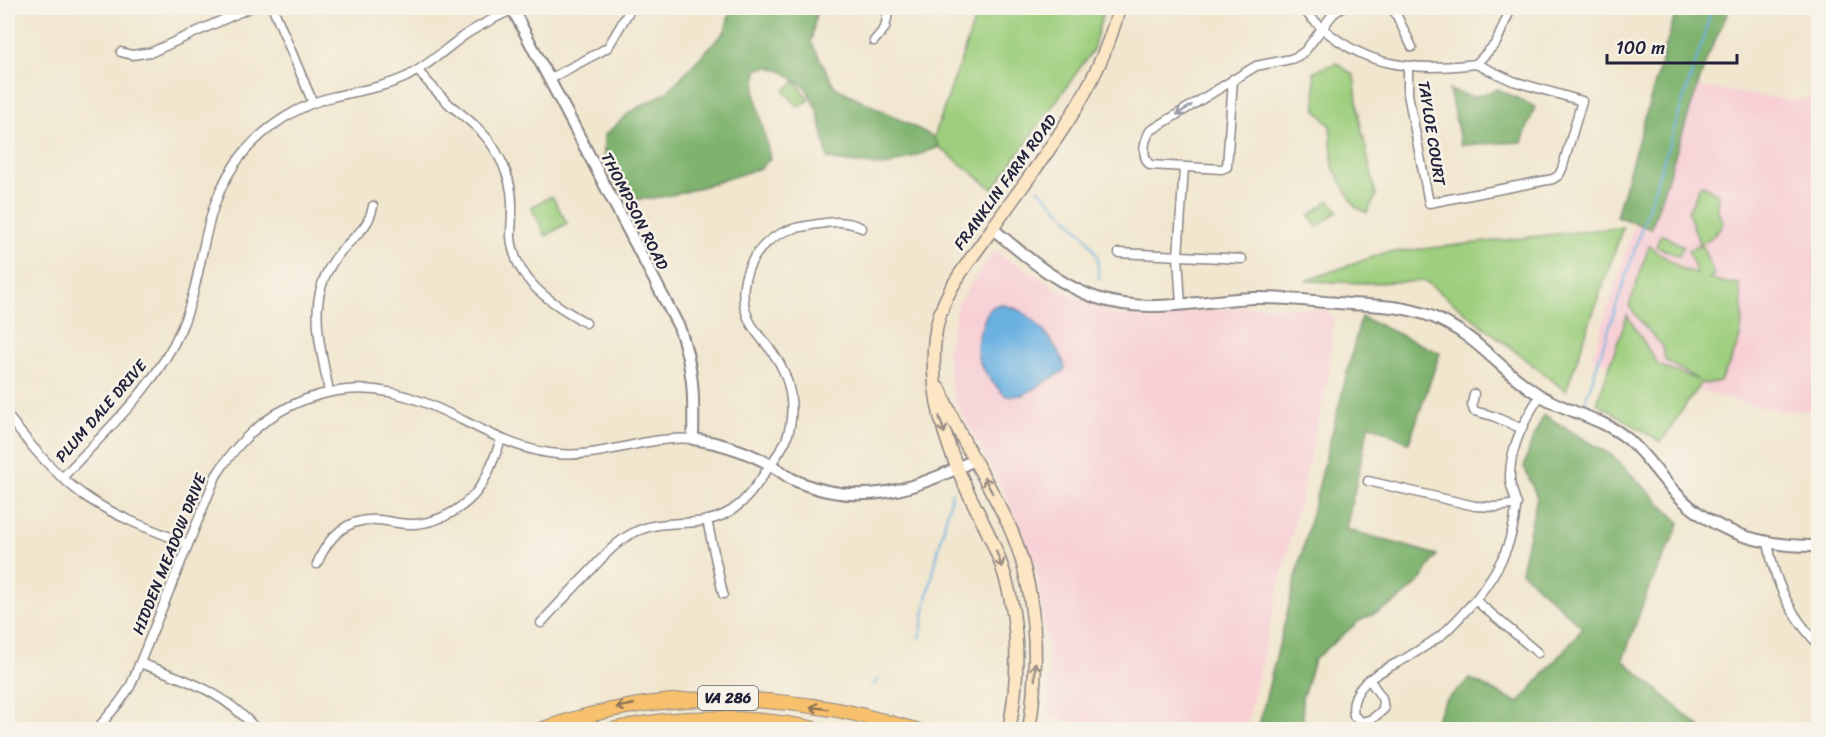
<svg xmlns="http://www.w3.org/2000/svg" width="1826" height="737" font-family="Sriracha,sans-serif">
<style>
.built{fill:#f7cfd5}
.green{fill:#9ecf7e;stroke:#60785c;stroke-width:1.5}
.forest{fill:#7eb26d;stroke:#506a54;stroke-width:1.5}
.water{fill:#6ab1e1;stroke:#466a8e;stroke-width:1.5}
.lines{fill:none;stroke-linecap:round;stroke-linejoin:round}
.stream{stroke:#6ab1e1;stroke-width:2}
.minor-casing{stroke:#8a8484;stroke-width:11}
.tertiary-casing{stroke:#8a8484;stroke-width:14}
.secondary-casing{stroke:#8a8484;stroke-width:15}
.trunk-casing{stroke:#8a8484;stroke-width:16}
.minor{stroke:#fff;stroke-width:8}
.tertiary{stroke:#fff;stroke-width:10}
.secondary{stroke:#fce6c4;stroke-width:12}
.trunk{stroke:#f7c06c;stroke-width:14}
.oneway{stroke:#9c9ca7}
.oneway2{stroke:#9a8e86}
.oneway3{stroke:#8c7154}
.labels{text-anchor:middle;dominant-baseline:central;stroke-width:5;stroke-linejoin:round;paint-order:stroke}
.shield{fill:#f7f3e8;stroke:#62616f;stroke-width:1.5}
.shield-label{font-size:15px;font-weight:bold;fill:#22223b}
.street-label{font-size:16px;fill:#22223b;stroke:#f7f3e8}
</style>
<rect width="100%" height="100%" fill="#f7f3e8"/>
<filter id="ink" filterUnits="userSpaceOnUse"><feTurbulence type="fractalNoise" baseFrequency=".0167" numOctaves="2"/><feDisplacementMap in="SourceGraphic" scale="12" xChannelSelector="R" yChannelSelector="G"/><feConvolveMatrix kernelMatrix="1 2 1 2 8 2 1 2 1" color-interpolation-filters="sRGB"/></filter>
<filter id="wash" filterUnits="userSpaceOnUse"><feTurbulence type="fractalNoise" baseFrequency=".008" numOctaves="4" result="noise"/><feDisplacementMap in="SourceGraphic" scale="24" xChannelSelector="R" yChannelSelector="G"/><feGaussianBlur stdDeviation="1.35" result="paint"/><feColorMatrix in="noise" values="0 0 0 0 0 0 0 0 0 0 0 0 0 0 0 0 0 1.4 0 .05"/><feComposite in="paint" operator="in"/></filter>
<g filter="url(#wash)">
<rect width="100%" height="100%" fill="#f1e6ce"/>
<g class="built">
<polygon points="1678,84 1797,101 1818,94 1818,411 1786,411 1754,406 1592,358"/>
<polygon points="993,251 1072,296 1107,308 1111,314 1150,318 1206,310 1260,306 1325,309 1333,318 1329,375 1246,729 1102,729 1046,714 1049,658 1035,563 1009,502 955,401 950,381 947,352 958,303"/>
</g>
<g class="green">
<polygon points="979,8 1104,8 1093,50 993,189 939,147 934,137"/>
<polygon points="1337,63 1354,76 1359,117 1376,196 1367,213 1355,207 1333,167 1330,125 1316,110 1314,71"/>
<polygon points="795,81 809,100 799,107 784,91"/>
<polygon points="1701,184 1718,194 1717,207 1723,224 1712,237 1700,245 1688,212"/>
<polygon points="552,196 567,223 546,236 531,207"/>
<polygon points="1329,200 1338,211 1317,227 1309,216"/>
<polygon points="1623,227 1566,391 1425,281 1369,283 1305,281 1384,253"/>
<polygon points="1661,234 1683,246 1679,256 1656,246"/>
<path d="M 1702,245 L 1714,275 L 1709,278 L 1726,283 L 1739,284 C 1747,327 1741,344 1720,381 L 1705,384 L 1701,382 L 1661,442 L 1597,403 L 1627,315 L 1658,365 L 1698,380 L 1665,360 L 1662,345 L 1646,328 L 1629,306 L 1649,246 L 1682,269 L 1697,274 L 1688,250 Z"/>
</g>
<g class="forest">
<path d="M 731,8 L 817,8 L 811,42 L 835,87 L 934,137 L 939,147 L 890,165 L 878,166 L 828,159 L 818,112 L 806,88 L 782,71 L 770,67 L 757,69 L 755,94 L 770,158 L 761,168 C 722,179 675,200 635,199 L 610,171 L 604,160 L 604,136 L 630,112 L 667,92 L 725,31 Z"/>
<polygon points="1677,8 1730,8 1707,58 1651,229 1616,216"/>
<polygon points="1498,89 1535,107 1522,142 1461,145 1449,90 1473,97"/>
<polygon points="1361,317 1440,353 1409,443 1369,424 1346,529 1437,555 1419,582 1404,596 1387,608 1359,621 1314,660 1302,699 1304,729 1258,729"/>
<polygon points="1544,415 1613,456 1680,523 1646,595 1623,660 1702,729 1431,729 1445,701 1470,679 1519,703 1583,628 1521,571 1537,497 1524,467 1532,440"/>
</g>
<path class="water" d="M 1000,304 C 1009,306 1019,309 1027,315 C 1039,324 1064,354 1065,369 L 1062,372 L 1023,395 L 1006,396 C 994,385 976,365 977,348 C 977,340 980,332 983,324 C 986,314 989,307 1000,304 Z"/>
<g class="lines">
<g class="stream">
<polyline points="1038,188 1086,237 1097,256 1099,279"/>
<polyline points="1585,402 1701,46 1712,8"/>
<polyline points="920,638 927,599 952,492"/>
<polyline points="872,686 879,679"/>
</g>
</g>
</g>
<g filter="url(#ink)">
<g class="lines">
<defs>
<g id="minor">
<polyline points="273,8 313,103"/>
<path d="M 1302,8 C 1353,65 1403,73 1476,64"/>
<polyline points="1393,8 1412,47"/>
<polyline points="874,41 885,28 889,8"/>
<polyline points="121,52 132,55 152,52 249,8"/>
<polyline points="1476,64 1496,43 1511,8"/>
<polyline points="1408,67 1408,94 1429,203 1553,179 1559,175 1562,169 1582,101 1513,81 1476,64"/>
<path d="M 418,71 C 428,82 438,94 449,104 C 467,119 485,131 497,153 C 507,170 513,190 512,210 C 512,219 511,228 511,237 C 515,282 551,302 586,323"/>
<polyline points="551,78 600,52 608,47 631,8"/>
<path d="M 1233,79 L 1227,167 L 1222,169 L 1150,165 C 1141,156 1144,141 1150,131 L 1256,66 L 1291,59 L 1298,56 L 1305,51 L 1333,14 L 1341,8"/>
<polyline points="1119,253 1242,259"/>
<polyline points="1181,305 1178,256 1184,168"/>
<path d="M 329,392 C 320,341 303,294 342,250 C 355,235 369,228 373,206"/>
<polyline points="1474,394 1472,405 1474,411 1493,416 1520,428"/>
<path d="M 8,416 C 31,447 58,479 91,500 C 121,519 155,531 188,544"/>
<path d="M 63,477 C 105,431 156,387 181,329 C 208,267 198,206 245,151 C 267,126 299,105 332,97 C 357,91 382,88 406,77 C 428,66 445,49 465,35 C 480,25 497,17 513,9"/>
<polyline points="1368,481 1475,506 1497,507 1517,504"/>
<polyline points="707,520 723,594"/>
<path d="M 1768,542 C 1774,582 1790,615 1818,644"/>
<path d="M 317,564 C 328,536 348,517 379,520 C 391,521 403,525 415,524 C 437,522 457,512 472,497 C 487,481 493,460 501,440"/>
<polyline points="1475,600 1538,653"/>
<path d="M 541,623 C 557,605 574,588 591,570 C 603,557 615,543 631,534 C 653,522 673,524 697,522 C 735,518 750,496 769,467 C 775,458 782,449 786,440 C 797,411 791,377 773,353 C 765,342 755,333 749,320 C 732,283 755,237 796,228 C 818,224 841,217 862,228"/>
<path d="M 140,663 C 188,681 222,690 257,730"/>
<path d="M 1369,679 L 1382,698 L 1384,709 L 1372,719 L 1362,722 L 1354,716 C 1347,683 1385,670 1408,657 C 1418,651 1429,644 1439,637 C 1453,626 1465,611 1477,598 C 1499,569 1513,544 1516,507 C 1517,498 1509,487 1510,476 C 1510,447 1524,420 1540,396"/>
<path d="M 96,730 L 119,703 L 130,687 L 216,476 C 261,403 341,369 423,402 C 466,419 503,446 549,453 C 598,461 644,435 693,439"/>
</g>
<g id="tertiary">
<path d="M 512,8 L 679,327 C 694,368 694,397 693,439 C 721,443 746,451 771,465 C 779,470 786,476 794,480 C 858,509 915,490 974,460"/>
<path d="M 993,229 C 1024,255 1058,285 1097,298 C 1149,315 1200,300 1254,298 C 1281,297 1310,301 1337,303 C 1373,306 1399,304 1433,317 C 1479,336 1499,370 1538,394 C 1567,413 1602,417 1629,440 C 1646,455 1657,473 1672,489 C 1710,532 1762,547 1818,546"/>
</g>
<g id="secondary">
<path d="M 940,389 C 958,436 986,478 1008,523 C 1037,586 1040,662 1029,730"/>
<path d="M 1009,730 C 1020,674 1020,618 1001,564 C 992,538 979,515 967,490 C 944,441 929,392 935,337 C 940,292 970,262 994,226 C 1044,155 1097,94 1119,8"/>
</g>
<g id="trunk">
<path d="M 540,730 C 639,695 729,692 832,709 C 861,714 889,723 917,730"/>
<path d="M 611,730 C 681,713 750,715 821,730"/>
</g>
</defs>
<use href="#minor" class="minor-casing"/>
<use href="#tertiary" class="tertiary-casing"/>
<use href="#secondary" class="secondary-casing"/>
<use href="#trunk" class="trunk-casing"/>
<use href="#minor" class="minor"/>
<use href="#tertiary" class="tertiary"/>
<use href="#secondary" class="secondary"/>
<use href="#trunk" class="trunk"/>
</g>
<defs><path id="oneway-shaft" d="M-6 0H5M1.5-3L5.5 0L1.5 3" fill="none" stroke-width="1.6" stroke-linecap="round" stroke-linejoin="round" transform="scale(1.5)"/></defs>
<use class="oneway" href="#oneway-shaft" transform="translate(1184 110) rotate(148)"/>
<g class="oneway2">
<use href="#oneway-shaft" transform="translate(942 425) rotate(73)"/>
<use href="#oneway-shaft" transform="translate(988 485) rotate(-118)"/>
<use href="#oneway-shaft" transform="translate(999 559) rotate(70)"/>
<use href="#oneway-shaft" transform="translate(1035 671) rotate(-89)"/>
</g>
<g class="oneway3">
<use href="#oneway-shaft" transform="translate(625 706) rotate(169)"/>
<use href="#oneway-shaft" transform="translate(819 708) rotate(-173)"/>
</g>
</g>
<g class="labels">
<rect class="shield" x="698" y="686" width="60" height="24" rx="4.5"/>
<g class="shield-label">
<text x="728" y="698">VA 286</text>
</g>
<g class="street-label">
<text transform="translate(1432 133) rotate(81)">TAYLOE COURT</text>
<text transform="translate(1005 182) rotate(-54)">FRANKLIN FARM ROAD</text>
<text transform="translate(635 211) rotate(63)">THOMPSON ROAD</text>
<text transform="translate(101 411) rotate(-49)">PLUM DALE DRIVE</text>
<text transform="translate(169 554) rotate(-68)">HIDDEN MEADOW DRIVE</text>
</g>
</g>
<rect width="1826" height="737" fill="none" stroke="#f7f3e8" stroke-width="30"/>
<path d="M1607 54v9h130v-9" fill="none" stroke="#22223b" stroke-width="3"/>
<text x="1616" y="54" font-size="18" fill="#22223b" stroke="#f7f3e8" stroke-width="4.5" paint-order="stroke">100 m</text>
</svg>
